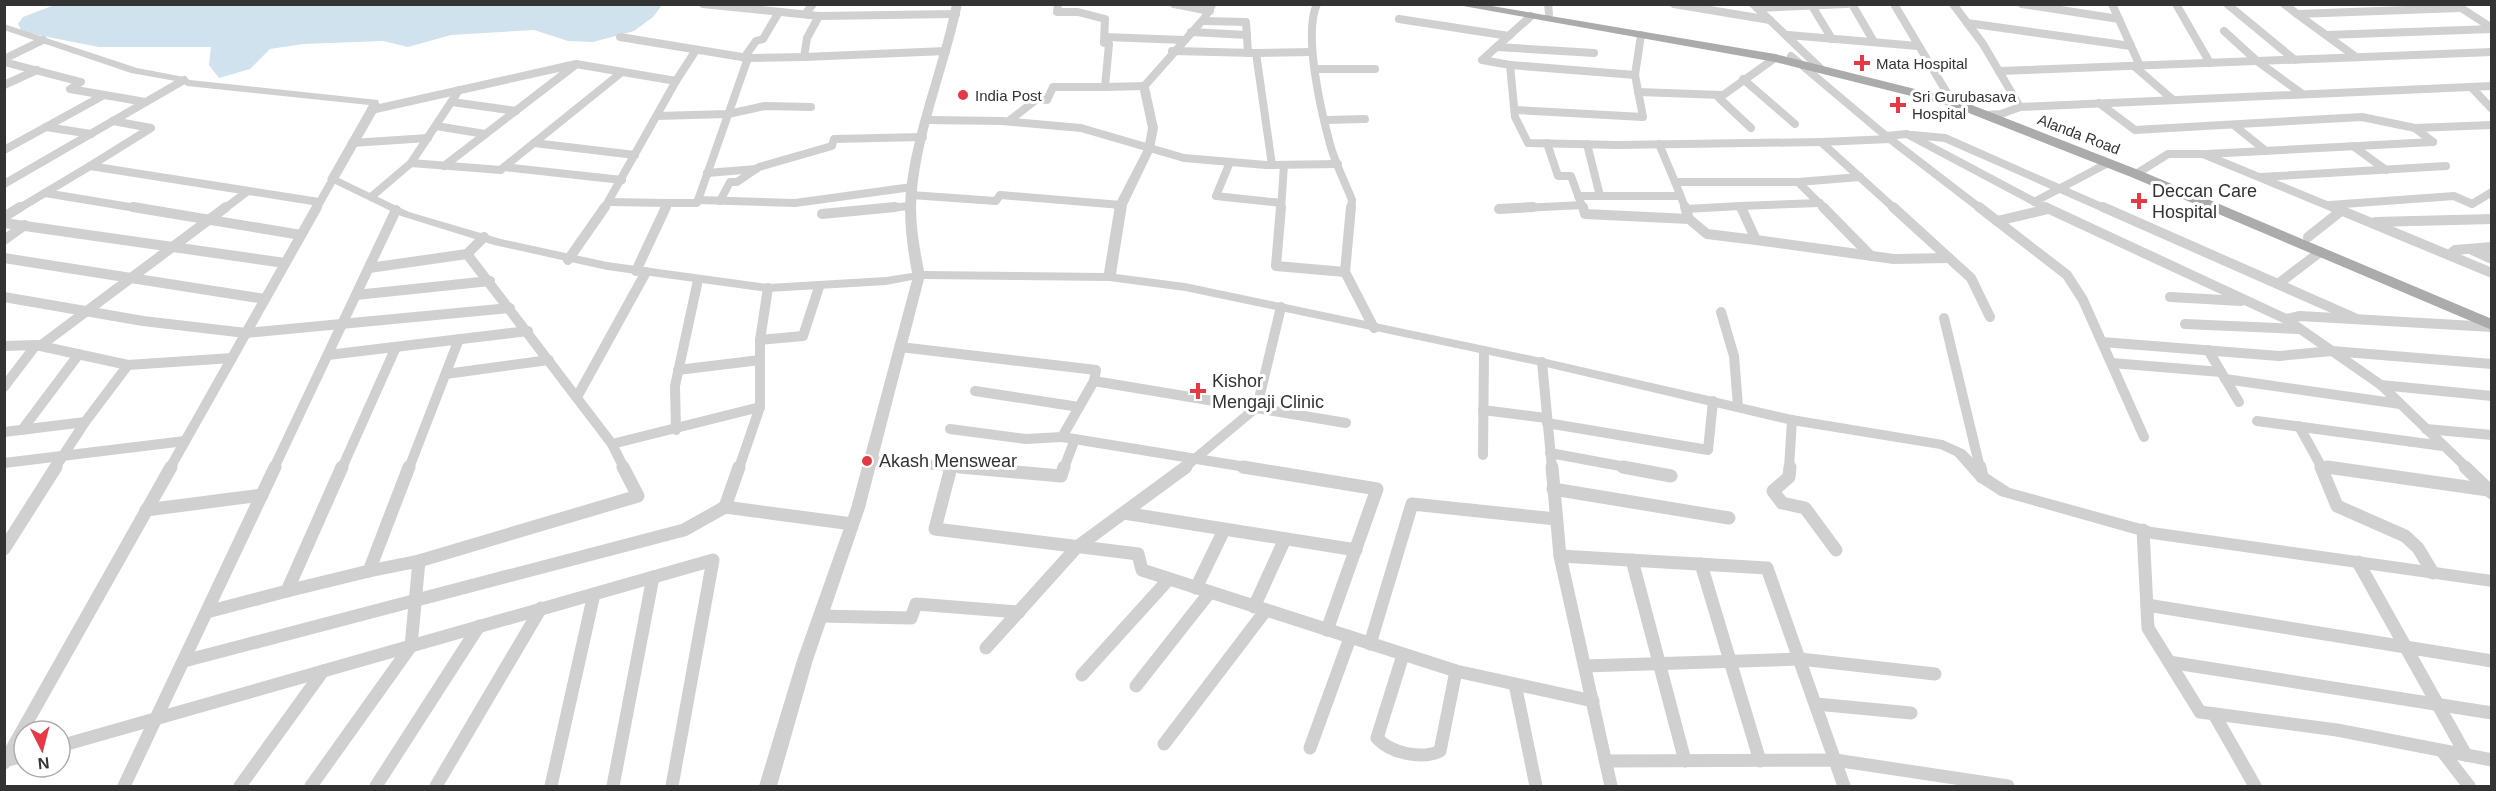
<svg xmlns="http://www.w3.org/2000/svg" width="2496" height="791" font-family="Helvetica,sans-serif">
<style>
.water{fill:#cfe2ee}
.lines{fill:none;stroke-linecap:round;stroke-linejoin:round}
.minor-far2{stroke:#d0d0d0;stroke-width:8}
.minor-far1{stroke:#d0d0d0;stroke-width:10}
.minor{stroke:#d0d0d0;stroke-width:13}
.tertiary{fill:#d0d0d0;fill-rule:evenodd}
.primary{fill:#ababab;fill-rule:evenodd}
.poi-dot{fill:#e63946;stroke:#fff;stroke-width:2}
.labels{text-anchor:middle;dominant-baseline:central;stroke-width:6;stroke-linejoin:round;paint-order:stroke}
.far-poi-label{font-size:15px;fill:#333;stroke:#fff;text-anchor:start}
.far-street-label{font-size:15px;fill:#333;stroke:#fff}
.poi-label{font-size:18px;fill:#333;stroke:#fff;text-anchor:start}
</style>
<rect width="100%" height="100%" fill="#fff"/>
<polygon class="water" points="57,4 662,5 653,17 634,31 593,42 568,41 534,30 451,35 408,47 383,41 303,44 270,49 250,69 219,78 209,65 211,47 99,47 22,32 18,24 23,17"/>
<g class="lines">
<g class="minor-far2">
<polyline points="703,4 819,16 956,14"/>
<polyline points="1058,4 1057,12 1078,12 1105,19 1104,43 1109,44 1105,87 1144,86"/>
<polyline points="1174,4 1210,11"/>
<path d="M 1317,4 C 1303,34 1321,111 1330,144 C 1335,163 1345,182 1352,200 L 1351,209"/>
<polyline points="1548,4 1549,14"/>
<polyline points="1674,4 1770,20"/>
<polyline points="1753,4 1820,68"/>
<polyline points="1852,4 1874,42"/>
<polyline points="1894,4 1947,93"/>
<polyline points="1953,4 1983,44 2020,107"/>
<polyline points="2022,4 2119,19"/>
<polyline points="2112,4 2140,66"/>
<polyline points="2176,4 2210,63"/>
<polyline points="2227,4 2295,60"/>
<polyline points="2284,4 2297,14"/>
<polyline points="2455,4 2492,28"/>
<polyline points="1812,6 1832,39"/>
<polyline points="1757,8 1847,4"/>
<polyline points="805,14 813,4"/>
<polyline points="1531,16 1482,60 1510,65 1515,117 1528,143 1618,145 1821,142"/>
<polyline points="1399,19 1509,36"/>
<polyline points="1204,21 1246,22 1248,53"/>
<polyline points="1967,23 2131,46"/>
<polyline points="2224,31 2257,61 2301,93"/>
<polyline points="1191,32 1247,35"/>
<polyline points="1788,35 1918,46"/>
<polyline points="2327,35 2492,29"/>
<polyline points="620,37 748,58 697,203 668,203 665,209"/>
<polyline points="1105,37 1184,40"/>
<polyline points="1497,47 1594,53"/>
<polyline points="1172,51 1256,53"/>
<polyline points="1791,56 1886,136 1907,134 2048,209"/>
<polyline points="804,57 946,51"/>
<polyline points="2356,57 2297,14 2460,8"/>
<polyline points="744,58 756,41 763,39 779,12"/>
<polyline points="748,58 804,57 807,38 819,16"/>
<polyline points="4,59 43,40"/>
<polyline points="4,62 81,82 70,89 145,102"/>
<polyline points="1510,65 1635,75"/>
<polyline points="2134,66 2172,99"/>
<polyline points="1315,69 1375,69"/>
<polyline points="1999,71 2492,52"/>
<polyline points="622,72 504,167 622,180"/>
<polyline points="1743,79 1795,124"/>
<polyline points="676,81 696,50"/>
<polyline points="4,85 37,70"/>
<polyline points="2471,87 2492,109"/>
<polyline points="1638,92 1722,95"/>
<polyline points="452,102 516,111"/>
<polyline points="2099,103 2135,130 2362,117 2415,128"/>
<polyline points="371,110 576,64 676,81 604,209"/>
<polyline points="1515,110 1643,117 1635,75 1641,35"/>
<polyline points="1986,115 2001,114 2020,107 2492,86"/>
<polyline points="657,116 728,114 765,106 811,107"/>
<polyline points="926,120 1002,121 1081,128 1184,158 1266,165 1338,164"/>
<polyline points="1326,120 1365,119"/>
<polyline points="1009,121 1037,99 1047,100 1053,87 1105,87"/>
<polyline points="436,126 485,134"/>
<polyline points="2235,126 2266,151"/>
<polyline points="46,127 104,95"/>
<polyline points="1751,128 1719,98 1775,58"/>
<polyline points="1912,135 1945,138 2106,209"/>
<polyline points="1886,136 1981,209"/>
<polyline points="1890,139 1821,142 1895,209"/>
<polyline points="2433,142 2415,128 2492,125"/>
<polyline points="352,143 428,138"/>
<polyline points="534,143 635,155"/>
<polyline points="1547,143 1558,176 1571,176 1583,209"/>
<polyline points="1587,144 1600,196"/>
<polyline points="1659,144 1675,182"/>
<polyline points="2353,146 2386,170"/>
<polyline points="4,150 46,127 91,134"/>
<polyline points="2206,154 2433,142"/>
<polyline points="1230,162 1216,196 1281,203"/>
<polyline points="411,163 459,90"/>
<polyline points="1272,165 1256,53 1312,52"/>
<polyline points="90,166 151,128 113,121"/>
<polyline points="444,166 574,66"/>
<polyline points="707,173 756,169"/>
<polyline points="2136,174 2168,154 2203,154 2336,209"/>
<polyline points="2261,177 2446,166"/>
<polyline points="1798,182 1860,177"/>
<polyline points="4,184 184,80"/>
<polyline points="45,193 142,209"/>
<polyline points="911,195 996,201 1000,195 1121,205"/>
<polyline points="1578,196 1680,196"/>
<polyline points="371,197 411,163 501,170 504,167"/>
<polyline points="698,200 795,203 912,187"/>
<polyline points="720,201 730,182 737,182 759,167 832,146 834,139 923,137"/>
<polyline points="609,202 668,203"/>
<polyline points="2034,202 2108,163"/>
<polyline points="2330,205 2454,196 2472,204 2492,192"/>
<polyline points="1740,206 1820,203"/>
<polyline points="1685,207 1675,182 1798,182 1825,209"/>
<polyline points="18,209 90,166 319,202"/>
<polyline points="224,209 248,191"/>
<polyline points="316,209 333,179"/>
<polyline points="878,209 910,206"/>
<polyline points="1281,209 1284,165"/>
<polyline points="1502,209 1582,205"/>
<polyline points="1686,209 1740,206 1741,209"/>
</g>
<g class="minor-far1">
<polyline points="133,207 301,235"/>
<polyline points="1281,207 1276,266 1345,272"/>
<polyline points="1351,207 1345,272 1374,328"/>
<polyline points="1583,207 1585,214 1689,219 1685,207"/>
<polyline points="1741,207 1756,240 1894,259 1949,258"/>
<polyline points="1823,207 1871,256"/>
<polyline points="1893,207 1971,278 1990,317"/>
<polyline points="1979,207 2067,275 2083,300 2144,437"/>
<polyline points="2045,207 2286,319 2381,385 2467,468"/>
<polyline points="2103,207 2357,319"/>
<polyline points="2333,207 2492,273"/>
<polyline points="1499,209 1533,207"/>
<polyline points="822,214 895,207"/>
<polyline points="4,217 20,207"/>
<polyline points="1689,219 1707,234 1756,240"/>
<polyline points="1997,221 2048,209"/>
<polyline points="2375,222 2492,219"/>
<polyline points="4,223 285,263"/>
<polyline points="2308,237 2341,211"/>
<polyline points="4,240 25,225"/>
<polyline points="2472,250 2492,259"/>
<polyline points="467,254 484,237"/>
<polyline points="2449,255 2455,250 2492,247"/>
<polyline points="4,258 265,299"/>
<polyline points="568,260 605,207"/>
<polyline points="369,268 467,254 612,444 760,407 739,468"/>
<polyline points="636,271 666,207"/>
<polyline points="2278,284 2320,252"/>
<polyline points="356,295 490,281"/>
<polyline points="4,297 143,321 246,333 510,308"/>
<polyline points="2170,297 2241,301"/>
<polyline points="1721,312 1734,356 1738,406"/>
<polyline points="1944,318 1980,468"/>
<polyline points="2286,319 2300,316 2492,327"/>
<polyline points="2185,324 2299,329"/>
<polyline points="760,340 803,336 819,287"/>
<polyline points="2102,342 2279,356 2332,351 2492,364"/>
<polyline points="4,346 36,345 128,365"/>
<polyline points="40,346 226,207"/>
<polyline points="900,347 1096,370 1094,381 1346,423"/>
<polyline points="2208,350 2239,402"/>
<polyline points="328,355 528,331"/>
<polyline points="1542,362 1552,468"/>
<polyline points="2112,363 2221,372"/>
<polyline points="678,370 760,360"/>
<polyline points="446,374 549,360"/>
<polyline points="2225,379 2400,404"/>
<polyline points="1094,381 1062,437 1252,468"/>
<polyline points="2381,385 2492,396"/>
<polyline points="4,387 36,345"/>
<polyline points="975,391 1079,407"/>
<polyline points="577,397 646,272"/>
<polyline points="760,407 760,340 768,288"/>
<polyline points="1483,410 1546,418"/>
<polyline points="2257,421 2443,446"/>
<polyline points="1547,423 1708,450 1713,401"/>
<polyline points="2299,426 2321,466 2337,468"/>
<polyline points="950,429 1026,439 1062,437"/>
<polyline points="2426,429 2492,435"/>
<polyline points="22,430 79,354"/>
<polyline points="676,430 675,386 698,280"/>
<polyline points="4,432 85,422"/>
<polyline points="612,444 624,468"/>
<polyline points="1550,453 1631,468"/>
<polyline points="1483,455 1484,351"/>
<polyline points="871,461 951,466 950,468"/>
<polyline points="4,463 185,441"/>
<polyline points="951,466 977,468"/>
<polyline points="2321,466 2322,468"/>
<polyline points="55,468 85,422 128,365 232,358"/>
<polyline points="170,468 317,207"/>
<polyline points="274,468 396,210"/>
<polyline points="342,468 396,347"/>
<polyline points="409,468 459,339"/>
<polyline points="1064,468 1075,439"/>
<polyline points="1184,468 1257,407 1281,307"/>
<polyline points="1789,468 1792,420"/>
</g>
<g class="minor">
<polyline points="739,467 725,507 852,524"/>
<polyline points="951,467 935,529 1138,554 1142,570 1456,671 1593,701"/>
<polyline points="960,467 1061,476 1064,467"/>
<polyline points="1243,467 1377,489 1327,630"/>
<polyline points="1552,467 1560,556 1611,786"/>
<polyline points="1623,467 1671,476"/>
<polyline points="1790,467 1789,477 1773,491 1782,503 1805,508 1836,550"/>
<polyline points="1980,467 1982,477"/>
<polyline points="2321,467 2337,506 2405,536 2418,548 2433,573"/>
<polyline points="2327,467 2488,490"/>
<polyline points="2465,467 2492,493"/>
<polyline points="1553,489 1729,518"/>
<polyline points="146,510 262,495"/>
<polyline points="1124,513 1356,550"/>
<polyline points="2143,530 2148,628 2200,712 2337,730 2466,755 2358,562"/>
<polyline points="4,549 56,467"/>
<polyline points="1560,556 1767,568 1844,786"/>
<polyline points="1632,560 1685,761"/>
<polyline points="419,561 638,496 623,467"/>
<polyline points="1701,564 1760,761"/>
<polyline points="1196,588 1224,530"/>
<polyline points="287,591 369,571 409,467"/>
<polyline points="2147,605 2492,661"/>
<polyline points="1254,607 1285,539"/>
<polyline points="207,612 287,591 342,467"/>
<polyline points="820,616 911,618 916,604 1019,612"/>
<polyline points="1370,644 1412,504 1556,519"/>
<polyline points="986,648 1077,547 1186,467"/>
<path d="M 1403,655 L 1377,738 C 1390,753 1422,760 1440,751 L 1456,671"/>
<polyline points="184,661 684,530 725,507"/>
<polyline points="2169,662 2492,713"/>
<polyline points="1585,666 1800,659 1935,674"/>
<polyline points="1082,675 1169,579"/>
<polyline points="1515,684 1536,786"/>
<polyline points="1136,686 1210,592"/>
<polyline points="1816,704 1911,713"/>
<polyline points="2214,714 2255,786"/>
<polyline points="1164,744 1266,610"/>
<polyline points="60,746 713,560 672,786"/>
<polyline points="1310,748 1350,638"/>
<polyline points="2442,751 2469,786"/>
<polyline points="2466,755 2492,760"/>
<polyline points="4,761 24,756"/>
<polyline points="1606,761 1835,760 2008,786"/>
<polyline points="4,763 171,467"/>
<polyline points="124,786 275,467"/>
<polyline points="240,786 323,671"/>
<polyline points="311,786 411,646 419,561 369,571"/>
<polyline points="376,786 479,626"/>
<polyline points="436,786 541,608"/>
<polyline points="551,786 594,594"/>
<polyline points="613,786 653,577"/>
</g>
<path class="tertiary" d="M 952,4 L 962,4 C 948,71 918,139 916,207 C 916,229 920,250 924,271 L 1104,273 L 1115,205 L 1144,149 L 1148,128 L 1139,86 L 1201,16 L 1208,4 L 1217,4 L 1208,20 L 1149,87 L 1158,128 L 1154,149 L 1127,205 L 1116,274 L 1185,283 L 1542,358 L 1792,415 L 1943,440 L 1965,450 L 1987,473 L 2010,488 L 2152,527 L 2492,575 L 2492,587 L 2152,539 L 2000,496 L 1977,481 L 1955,456 L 1940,449 L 1792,425 L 1542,366 L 1185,291 L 1109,281 L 924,279 L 865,508 L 813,660 L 777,786 L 759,786 L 797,660 L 851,508 L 912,280 L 886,285 L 768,292 L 607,270 L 494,245 L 401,216 L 329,181 L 327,179 L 369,105 L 187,86 L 181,82 L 131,73 L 4,30 L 4,24 L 137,68 L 184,77 L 190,80 L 378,100 L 380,106 L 339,178 L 409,212 L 501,239 L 607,262 L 768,284 L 886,277 L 912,273 C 908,251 905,230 905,208 C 907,142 939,70 952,4 Z"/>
<polygon class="primary" points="1452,4 1480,4 1775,54 1959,100 2141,171 2492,319 2492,330 2131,177 1951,106 1775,62"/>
</g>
<g class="poi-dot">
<path d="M1859 54h6v6h6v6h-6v6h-6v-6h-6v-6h6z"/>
<circle cx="963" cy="95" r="6"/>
<path d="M1895 96h6v6h6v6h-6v6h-6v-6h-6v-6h6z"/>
<path d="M2136 192h6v6h6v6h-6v6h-6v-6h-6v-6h6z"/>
<path d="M1195 382h6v6h6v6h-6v6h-6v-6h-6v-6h6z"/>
<circle cx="867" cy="461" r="6"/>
</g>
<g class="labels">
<g class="far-poi-label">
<text x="1876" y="63">Mata Hospital</text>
<text x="975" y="95">India Post</text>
<text x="1912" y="96">Sri Gurubasava<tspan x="1912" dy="17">Hospital</tspan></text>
</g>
<g class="far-street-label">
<text transform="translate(2079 134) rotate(21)">Alanda Road</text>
</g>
<g class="poi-label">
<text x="2152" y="191">Deccan Care<tspan x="2152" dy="21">Hospital</tspan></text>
<text x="1212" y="381">Kishor<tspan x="1212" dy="21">Mengaji Clinic</tspan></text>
<text x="879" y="461">Akash Menswear</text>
</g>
</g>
<rect width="2496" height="791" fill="none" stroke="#333333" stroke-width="12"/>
<g transform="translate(42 749) rotate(174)"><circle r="28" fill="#ffffff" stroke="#adadad" stroke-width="1.5"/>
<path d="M0-4.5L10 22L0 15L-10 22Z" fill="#e63946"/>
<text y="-9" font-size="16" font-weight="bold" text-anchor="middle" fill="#333333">N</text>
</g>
</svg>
